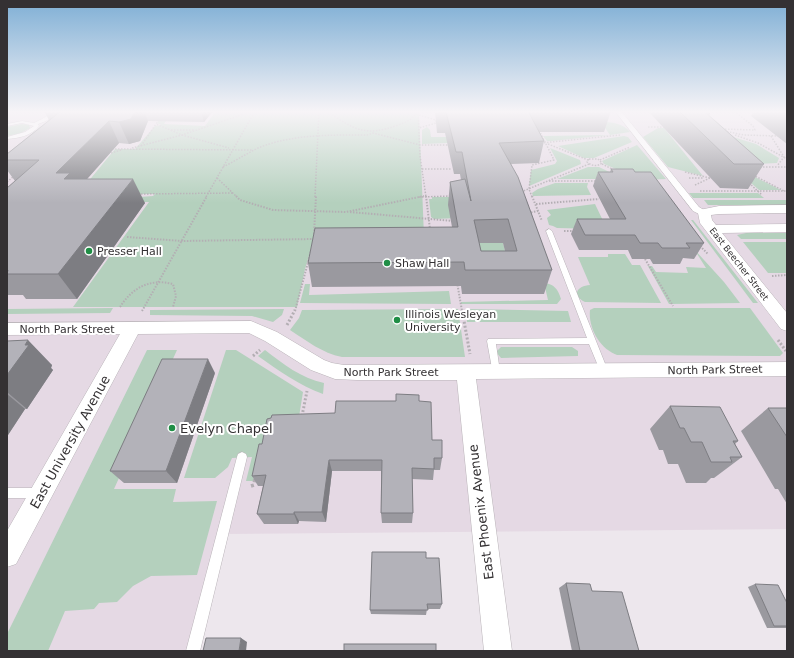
<svg xmlns="http://www.w3.org/2000/svg" width="794" height="658" font-family="'DejaVu Sans',sans-serif">
<style>
.built{fill:#e5d9e4}
.green{fill:#b4d0bd}
.lines{fill:none;stroke-linecap:round;stroke-linejoin:round}
.service-casing{stroke:#b9b3b8;stroke-width:1}
.pedestrian-casing{stroke:#b9b3b8;stroke-width:1}
.minor-casing{stroke:#b9b3b8;stroke-width:1}
.path-far3{stroke:#b3aeb3;stroke-width:1.5;stroke-dasharray:1.5 1.5;stroke-linecap:butt}
.path-far2{stroke:#b3aeb3;stroke-width:2;stroke-dasharray:1.5 1.5;stroke-linecap:butt}
.path-far1{stroke:#b3aeb3;stroke-width:3;stroke-dasharray:2 2;stroke-linecap:butt}
.path{stroke:#b3aeb3;stroke-width:3.5;stroke-dasharray:3 3;stroke-linecap:butt}
.service{fill:#fff;fill-rule:evenodd}
.pedestrian{fill:#fff;fill-rule:evenodd}
.minor{fill:#fff;fill-rule:evenodd}
.wall{fill:#9a999f;fill-rule:evenodd}
.shaded-wall{fill:#7d7d82}
.building{fill:#b3b2b9;stroke:#7d7d82;fill-rule:evenodd}
.poi-dot{fill:#208e46;stroke:#fff;stroke-width:1.5}
.labels{text-anchor:middle;dominant-baseline:central;stroke-width:4;stroke-linejoin:round;paint-order:stroke}
.far-street-label{font-size:9px;fill:#343133;stroke:#fff}
.poi-label{font-size:11px;fill:#343133;stroke:#fff;text-anchor:start}
.street-label{font-size:11px;fill:#343133;stroke:#fff}
.near-poi-label{font-size:13px;fill:#343133;stroke:#fff;text-anchor:start}
.near-street-label{font-size:13px;fill:#343133;stroke:#fff}
</style>
<rect width="100%" height="100%" fill="#ede7ed"/>
<polygon class="built" points="7,111 787,111 787,529 222,534 190,651 7,651"/>
<g class="green">
<polygon points="216,111 419,111 424,237 314,239 305,269 297,307 73,307 149,202 135,202 139,197 153,196 155,194 78,194 115,149 135,149 155,126 161,125 157,123 164,115 167,119 164,124 205,126"/>
<path d="M 601,122 C 612,122 623,123 630,132 L 610,135 Z"/>
<polygon points="22,124 29,125 30,128 21,133 7,136 7,127"/>
<polygon points="427,127 430,130 431,137 449,137 448,143 422,144 422,130"/>
<polygon points="658,128 664,128 703,176 668,167 643,137"/>
<polygon points="720,133 756,144 779,158 777,163 759,164"/>
<polygon points="609,135 552,141 547,141 543,136"/>
<polygon points="624,136 628,137 632,142 594,158 584,158 558,146"/>
<polygon points="637,145 666,179 642,180 604,164 602,161"/>
<polygon points="550,148 580,160 581,164 529,186 531,170 555,164 557,161"/>
<polygon points="588,167 599,167 624,179 557,179"/>
<polygon points="751,175 781,190 759,190 751,183"/>
<polygon points="555,183 588,183 587,187 591,195 533,196 532,193 538,189"/>
<polygon points="689,193 758,193 764,198 693,198"/>
<polygon points="432,197 452,197 459,218 434,219 431,217 429,199 432,199"/>
<polygon points="704,200 787,200 787,205 708,205"/>
<polygon points="595,204 606,227 599,229 557,228 553,226 549,225 547,218 551,215 547,210"/>
<polygon points="691,220 693,220 758,303 753,303"/>
<polygon points="746,233 787,233 787,239 741,239 737,235"/>
<polygon points="743,242 787,242 787,273 768,273"/>
<polygon points="470,243 503,243 511,275"/>
<polygon points="694,249 724,282 740,303 669,304 648,266 652,266 656,272 688,273 686,267 706,268"/>
<path d="M 608,254 L 625,254 L 632,265 L 640,265 L 661,303 L 585,302 C 571,295 577,286 590,285 L 578,257 L 608,257 Z"/>
<path d="M 544,283 C 554,284 558,289 561,299 L 557,304 L 461,304 L 461,302 L 548,300 Z"/>
<polygon points="305,284 310,284 309,295 449,291 451,304 300,303"/>
<polygon points="113,308 110,313 7,314 7,309"/>
<path d="M 594,308 L 750,308 L 783,353 L 780,356 L 617,355 C 600,349 588,328 590,310 Z"/>
<polygon points="284,309 282,315 273,322 252,316 150,315 150,310"/>
<path d="M 458,309 L 465,357 L 342,357 C 322,353 307,341 290,330 L 299,318 L 302,310 Z"/>
<polygon points="466,309 568,311 571,322 467,322"/>
<polygon points="501,347 572,347 578,351 578,356 501,358 496,352"/>
<polygon points="147,350 177,350 114,489 176,489 173,502 217,501 197,575 151,576 133,586 117,602 99,603 94,609 65,611 48,651 7,651 7,634"/>
<polygon points="226,350 236,350 303,392 298,423 268,425 253,481 246,481 252,457 232,458 228,467 215,478 184,478"/>
<path d="M 265,350 C 283,364 301,378 324,383 L 323,394 C 299,385 279,371 258,356 Z"/>
</g>
<g class="lines">
<defs>
<g id="service">
<path d="M 55,111 L 59,111 L 46,121 L 38,124 L 39,126 C 31,136 19,138 7,139 L 7,137 L 25,132 L 34,126 L 22,123 L 7,126 L 7,124 L 22,121 L 34,123 L 42,119 Z"/>
<polygon points="549,229 552,231 608,371 607,373 604,375 601,373 589,344 496,344 500,372 499,374 496,376 493,374 487,341 488,339 587,338 546,231"/>
<polygon points="242,452 246,454 247,457 200,651 186,651 237,457 238,454"/>
<polygon points="7,488 39,488 43,489 44,493 43,497 39,498 7,498"/>
</g>
<polygon id="pedestrian" points="615,111 621,111 699,207 709,213 707,215 701,215 693,211"/>
<g id="minor">
<polygon points="787,205 787,213 719,214 711,215 712,220 716,225 787,224 787,232 722,233 787,313 787,331 781,329 700,223 698,213 699,210 719,206"/>
<polygon points="251,321 277,332 324,360 332,363 344,365 787,362 787,376 476,379 512,651 484,651 457,380 357,380 335,379 311,370 265,341 249,333 138,334 16,564 7,567 7,531 120,334 7,335 7,323"/>
</g>
</defs>
<use href="#service" class="service-casing"/>
<use href="#pedestrian" class="pedestrian-casing"/>
<use href="#minor" class="minor-casing"/>
<g class="path-far3">
<path d="M 327,111 C 354,130 366,137 398,125 C 407,122 413,119 418,111"/>
<polyline points="418,111 420,156 426,197"/>
<polyline points="419,115 436,120 436,123 419,128"/>
<polyline points="159,120 156,124 182,135 229,148"/>
<polyline points="648,127 665,127"/>
<polyline points="722,129 755,130 753,126 734,111"/>
<polyline points="171,130 194,130"/>
<polyline points="724,131 744,135 779,136"/>
<polyline points="735,135 758,143 787,159"/>
<polyline points="771,136 784,157 777,166"/>
<polyline points="541,143 620,135"/>
<polyline points="548,144 588,160"/>
<polyline points="141,146 156,124"/>
<polyline points="132,148 182,135 253,111"/>
<polyline points="112,149 253,150"/>
<polyline points="111,153 121,150"/>
<path d="M 589,159 L 598,159 L 602,163 C 597,167 592,166 587,162 Z"/>
<polyline points="600,160 630,147"/>
<polyline points="602,164 614,170"/>
<path d="M 223,167 C 235,161 246,154 258,148 C 292,134 331,135 367,135 L 373,133 L 420,145 L 450,145"/>
<polyline points="760,167 787,167"/>
<polyline points="422,169 451,169"/>
<polyline points="685,172 710,178"/>
<polyline points="753,175 784,191"/>
<polyline points="217,178 237,197"/>
<polyline points="689,178 704,178"/>
<polyline points="549,181 598,181"/>
<polyline points="7,182 14,176"/>
<polyline points="749,183 762,195"/>
<polyline points="695,185 710,178"/>
<polyline points="700,191 787,191"/>
<polyline points="521,192 589,164"/>
<polyline points="138,194 233,193"/>
<polyline points="206,197 255,111"/>
<polyline points="315,197 319,111"/>
<polyline points="419,197 451,196"/>
<polyline points="532,197 529,189 532,165 554,160 539,130"/>
</g>
<g class="path-far2">
<polyline points="236,196 240,200 273,210 346,212 424,196"/>
<polyline points="426,196 430,229"/>
<polyline points="532,196 542,221"/>
<polyline points="536,204 599,199"/>
<polyline points="350,212 453,221"/>
<polyline points="528,213 538,211"/>
<polyline points="564,231 575,231"/>
<polyline points="314,234 316,196"/>
<polyline points="127,237 182,241 315,239"/>
<polyline points="700,246 708,254"/>
<polyline points="645,259 673,306"/>
<polyline points="772,276 787,275"/>
<polyline points="457,282 462,311"/>
<path d="M 120,307 C 132,288 150,278 173,284 L 176,296 L 173,307"/>
<polyline points="142,311 207,196"/>
<polyline points="295,311 311,251"/>
</g>
<g class="path-far1">
<polyline points="462,310 470,354"/>
<polyline points="287,325 295,310"/>
<polyline points="778,340 786,351"/>
<polyline points="253,356 260,350"/>
<polyline points="302,416 307,391"/>
</g>
<polyline class="path" points="251,486 254,485 255,477"/>
<use href="#service" class="service"/>
<use href="#pedestrian" class="pedestrian"/>
<use href="#minor" class="minor"/>
</g>
<g class="wall">
<polygon points="44,111 213,111 204,122 148,121 140,141 129,144 119,143 87,179 145,203 77,299 26,299 23,295 7,295 7,188 15,181 7,170 7,154 49,120"/>
<path d="M 435,111 L 611,111 L 604,132 L 539,132 L 544,141 L 539,163 L 511,164 L 552,270 L 544,294 L 462,294 L 461,286 L 312,287 L 308,263 L 452,227 L 448,205 L 450,182 L 461,180 L 460,174 L 454,174 L 445,133 L 437,133 ZM 479,243 L 503,243 L 505,251 L 481,251 Z"/>
<polygon points="650,111 706,111 710,114 709,115 764,164 748,189 720,188 649,112"/>
<polygon points="754,111 787,111 787,144 751,116"/>
<polygon points="611,169 635,172 704,243 694,259 683,258 680,264 653,264 650,259 632,259 628,250 579,250 571,234 577,219 610,219 593,186 598,172 610,172"/>
<polygon points="7,341 52,365 51,368 53,370 27,409 25,409 8,435 7,435"/>
<polygon points="215,373 177,483 124,483 110,471"/>
<polygon points="419,401 432,440 442,458 440,470 434,470 433,480 412,479 413,513 412,523 382,523 381,513 381,471 332,471 326,522 299,521 298,524 264,524 257,514 263,486 258,486 252,476 262,444 335,413"/>
<polygon points="670,406 738,441 735,444 742,457 714,478 711,478 706,483 686,483 678,464 668,464 663,450 659,450 650,429"/>
<polygon points="768,408 787,408 787,504 778,489 775,489 741,431"/>
<polygon points="426,558 442,604 440,609 427,609 426,615 371,614 370,610"/>
<polygon points="566,583 592,591 639,651 572,651 559,588"/>
<polygon points="755,584 787,603 787,628 767,628 748,587"/>
</g>
<g class="shaded-wall">
<polygon points="135,111 144,111 148,121 140,141 129,144 119,122"/>
<polygon points="201,111 213,111 204,122"/>
<polygon points="109,121 119,143 79,188 56,173"/>
<polygon points="133,179 145,203 77,299 58,274"/>
<polygon points="28,340 52,365 51,368 53,370 27,409 7,392 7,375"/>
<polygon points="208,359 215,373 177,483 166,471"/>
<polygon points="7,394 25,409 8,435 7,435"/>
<polygon points="329,460 332,471 326,522 322,512"/>
<polygon points="294,512 299,521 298,524 294,514"/>
<polygon points="241,638 247,642 246,651 239,651"/>
</g>
<g class="building">
<polygon points="61,111 135,111 131,119 119,122 109,121 56,173 70,173 64,179 133,179 58,274 7,274 8,270 7,270 7,188 39,160 7,160 7,154"/>
<path d="M 438,111 L 611,111 L 528,111 L 544,141 L 499,143 L 518,177 L 552,270 L 465,270 L 464,262 L 308,263 L 315,228 L 458,227 L 450,182 L 465,179 L 471,201 L 462,152 L 456,152 L 446,112 L 438,112 ZM 508,219 L 517,251 L 481,251 L 474,220 Z"/>
<polygon points="679,111 706,111 710,114 706,113 764,164 734,164"/>
<polygon points="611,169 633,169 635,172 651,172 704,243 686,243 690,248 662,248 658,243 640,243 635,235 585,235 577,219 626,219 598,172 613,172"/>
<polygon points="28,340 25,345 29,345 7,375 7,341"/>
<polygon points="162,359 208,359 166,471 110,471"/>
<polygon points="396,394 419,395 419,401 431,402 432,440 442,440 442,458 434,458 434,469 412,468 413,513 381,513 382,460 329,460 322,512 294,512 294,514 257,514 266,475 252,476 259,444 262,444 267,419 271,418 272,415 335,413 336,401 396,401"/>
<polygon points="670,406 720,407 738,441 733,441 742,457 730,457 732,462 711,462 702,442 691,442 684,428 680,428"/>
<polygon points="768,408 787,408 787,437"/>
<polygon points="372,552 426,552 426,558 439,558 442,604 427,604 428,610 370,610"/>
<polygon points="566,583 590,584 592,591 622,592 639,651 580,651"/>
<polygon points="755,584 778,585 787,603 787,626 774,626"/>
<polygon points="206,638 241,638 239,651 203,651"/>
<rect x="344" y="644" width="92" height="7"/>
</g>
<linearGradient id="sky" x2="0" y2="1"><stop stop-color="#7fafd5"/><stop offset="0.55" stop-color="#f7f4f7"/><stop offset="1" stop-color="#f7f4f7" stop-opacity="0"/></linearGradient>
<rect width="794" height="203" fill="url(#sky)"/>
<g class="poi-dot">
<circle cx="89" cy="251" r="4"/>
<circle cx="387" cy="263" r="4"/>
<circle cx="397" cy="320" r="4"/>
<circle cx="172" cy="428" r="4"/>
</g>
<g class="labels">
<g class="far-street-label">
<text transform="translate(739 264) rotate(52)">East Beecher Street</text>
</g>
<g class="poi-label">
<text x="97" y="251">Presser Hall</text>
<text x="395" y="263">Shaw Hall</text>
<text x="405" y="314">Illinois Wesleyan<tspan x="405" dy="13">University</tspan></text>
</g>
<g class="street-label">
<text x="67" y="329">North Park Street</text>
<text transform="translate(715 370) rotate(-1)">North Park Street</text>
<text x="391" y="372">North Park Street</text>
</g>
<g class="near-poi-label">
<text x="180" y="428">Evelyn Chapel</text>
</g>
<g class="near-street-label">
<text transform="translate(70 442) rotate(-61)">East University Avenue</text>
<text transform="translate(481 512) rotate(-97)">East Phoenix Avenue</text>
</g>
</g>
<rect width="794" height="658" fill="none" stroke="#343133" stroke-width="16"/>
</svg>
